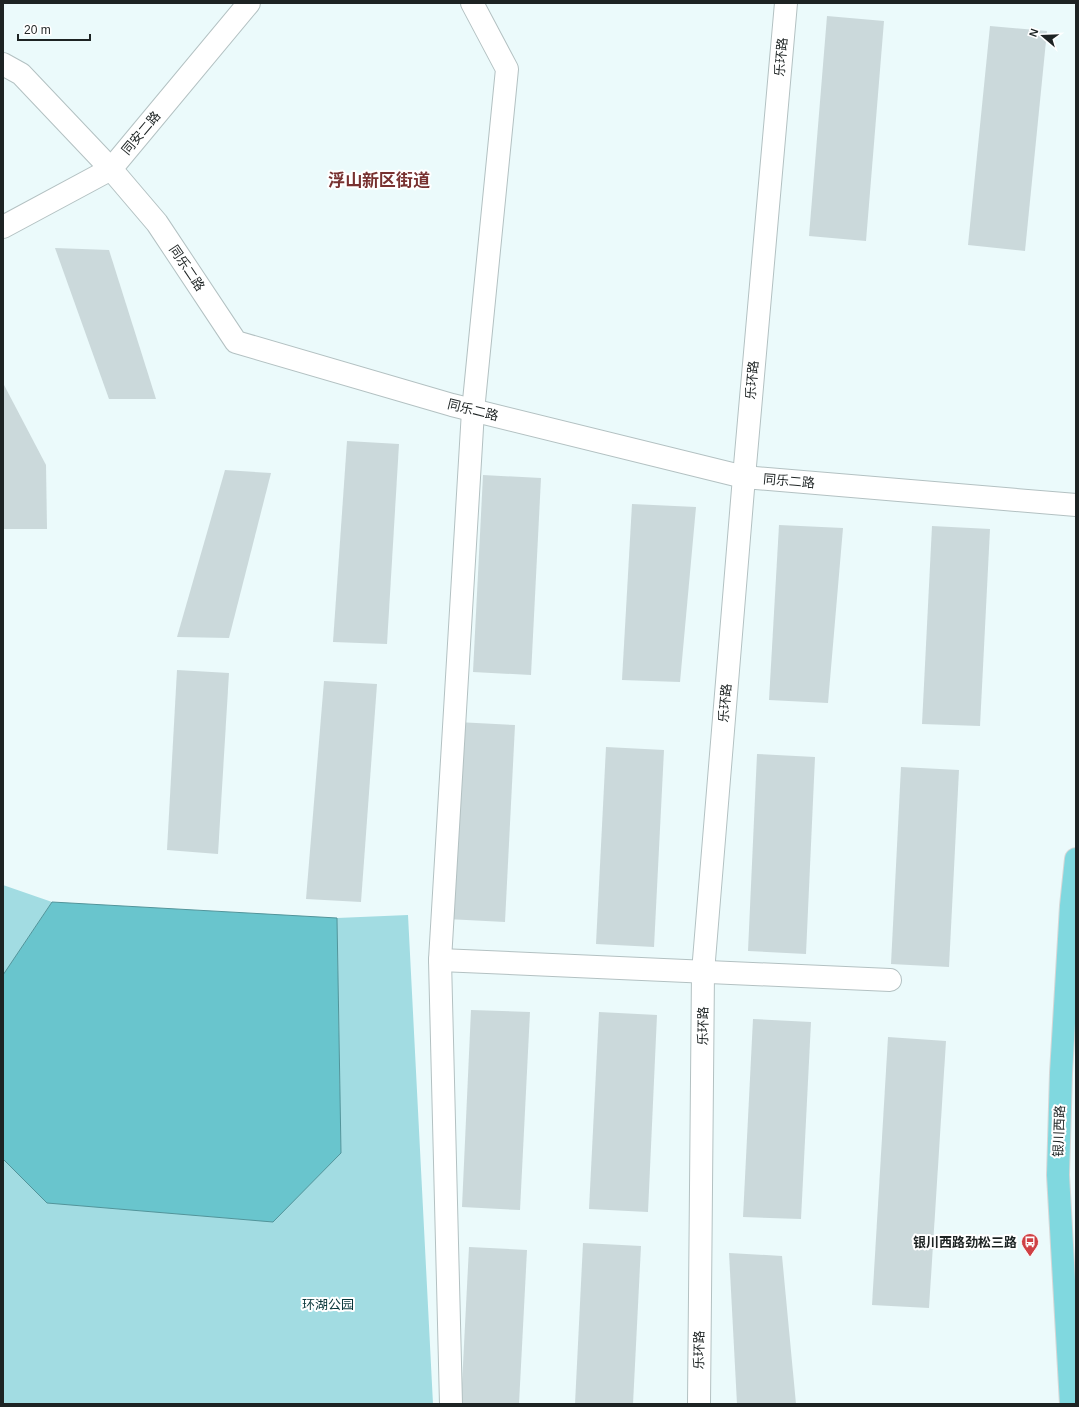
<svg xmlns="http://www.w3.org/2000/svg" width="1079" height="1407" font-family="Arial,'Noto Sans SC',sans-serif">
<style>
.green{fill:#a2dce2}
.water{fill:#69c5cd;stroke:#52949a}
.building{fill:#cbd9db}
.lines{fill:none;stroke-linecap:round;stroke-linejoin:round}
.street-casing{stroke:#b3c1c2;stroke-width:24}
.primary-casing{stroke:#d6d7d7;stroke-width:24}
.street{stroke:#fff;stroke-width:22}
.primary{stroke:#80d8df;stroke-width:22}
.labels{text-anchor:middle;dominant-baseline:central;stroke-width:4;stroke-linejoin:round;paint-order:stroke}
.street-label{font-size:13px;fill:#1d2323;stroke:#fff}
.poi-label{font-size:13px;font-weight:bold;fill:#1d2323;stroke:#fff;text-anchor:end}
.park-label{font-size:13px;fill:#063438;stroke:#fff}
.district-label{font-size:17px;font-weight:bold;fill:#783130;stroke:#fff}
</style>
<rect width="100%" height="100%" fill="#ebfafb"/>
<g class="green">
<polygon points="3,885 52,902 3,975"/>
<polygon points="408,915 433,1404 3,1404 3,1159 47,1203 341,1153 337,918"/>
</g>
<polygon class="water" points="52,902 337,918 341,1153 273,1222 47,1203 3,1159 3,975"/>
<g class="building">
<polygon points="827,16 884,21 866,241 809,236"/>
<polygon points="990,26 1047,31 1025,251 968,245"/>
<polygon points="55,248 109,250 156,399 109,399"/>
<polygon points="3,383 46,465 47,529 3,529"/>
<polygon points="347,441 399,444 387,644 333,642"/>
<polygon points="225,470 271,473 229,638 177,637"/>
<polygon points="483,475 541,478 531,675 473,672"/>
<polygon points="632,504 696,507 680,682 622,680"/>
<polygon points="779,525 843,528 828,703 769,700"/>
<polygon points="932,526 990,529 980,726 922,724"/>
<polygon points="177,670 229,673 218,854 167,850"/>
<polygon points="324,681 377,684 361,902 306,899"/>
<polygon points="457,722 515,725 505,922 447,919"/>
<polygon points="606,747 664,750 654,947 596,944"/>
<polygon points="757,754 815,757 806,954 748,951"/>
<polygon points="901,767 959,770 949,967 891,964"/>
<polygon points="471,1010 530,1012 520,1210 462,1207"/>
<polygon points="599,1012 657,1015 648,1212 589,1209"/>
<polygon points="753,1019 811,1022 801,1219 743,1217"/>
<polygon points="888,1037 946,1041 929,1308 872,1305"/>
<polygon points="583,1243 641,1246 633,1404 575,1404"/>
<polygon points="469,1247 527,1250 519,1404 461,1404"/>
<polygon points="729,1253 782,1256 796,1404 737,1404"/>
</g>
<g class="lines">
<defs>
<g id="street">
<polyline points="3,64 21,74 111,169 157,223 236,342 452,405 744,477 1076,505"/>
<polyline points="3,227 111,169 249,3"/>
<polyline points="440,960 890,980"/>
<polyline points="451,1404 440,960 473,411 507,69 472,3"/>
<polyline points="699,1404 703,972 744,477 786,3"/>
</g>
<polyline id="primary" points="1071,1404 1058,1175 1061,1073 1071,906 1076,859"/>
</defs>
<use href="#street" class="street-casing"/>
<use href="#primary" class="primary-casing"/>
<use href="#street" class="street"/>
<use href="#primary" class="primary"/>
</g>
<defs>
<symbol id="bus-pin" viewBox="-11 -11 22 30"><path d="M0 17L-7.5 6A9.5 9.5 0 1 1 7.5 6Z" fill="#cf4044" stroke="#fff"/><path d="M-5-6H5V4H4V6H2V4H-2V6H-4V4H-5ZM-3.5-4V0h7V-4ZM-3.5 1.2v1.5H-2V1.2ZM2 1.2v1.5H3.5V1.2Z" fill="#fff"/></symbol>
</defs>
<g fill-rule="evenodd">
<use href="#bus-pin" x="1020" y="1232" width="20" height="27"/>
</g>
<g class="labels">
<g class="street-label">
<text transform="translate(781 57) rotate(-85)">乐环路</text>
<text transform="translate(141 133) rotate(-50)">同安二路</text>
<text transform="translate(187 268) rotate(56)">同乐二路</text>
<text transform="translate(752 380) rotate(-85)">乐环路</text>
<text transform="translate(473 410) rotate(14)">同乐二路</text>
<text transform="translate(789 481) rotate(5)">同乐二路</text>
<text transform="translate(725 703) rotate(-85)">乐环路</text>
<text transform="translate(703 1026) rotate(-89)">乐环路</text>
<text transform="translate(1059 1131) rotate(-88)">银川西路</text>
<text transform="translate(699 1350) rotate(-89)">乐环路</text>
</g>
<g class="poi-label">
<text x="1017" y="1242">银川西路劲松三路</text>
</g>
<g class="park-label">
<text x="328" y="1304">环湖公园</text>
</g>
<g class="district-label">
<text x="379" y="180">浮山新区街道</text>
</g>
</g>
<rect width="1079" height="1407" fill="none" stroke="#1d2323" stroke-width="8"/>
<g transform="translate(1043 36) rotate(289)" stroke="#ffffff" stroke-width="3" paint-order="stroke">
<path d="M0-3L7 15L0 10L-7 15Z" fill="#1d2323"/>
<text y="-6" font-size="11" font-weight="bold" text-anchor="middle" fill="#1d2323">N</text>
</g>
<path d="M18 34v6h72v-6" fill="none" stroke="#1d2323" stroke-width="2"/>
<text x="24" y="34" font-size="12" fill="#1d2323" stroke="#ffffff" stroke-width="3" paint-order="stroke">20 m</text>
</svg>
